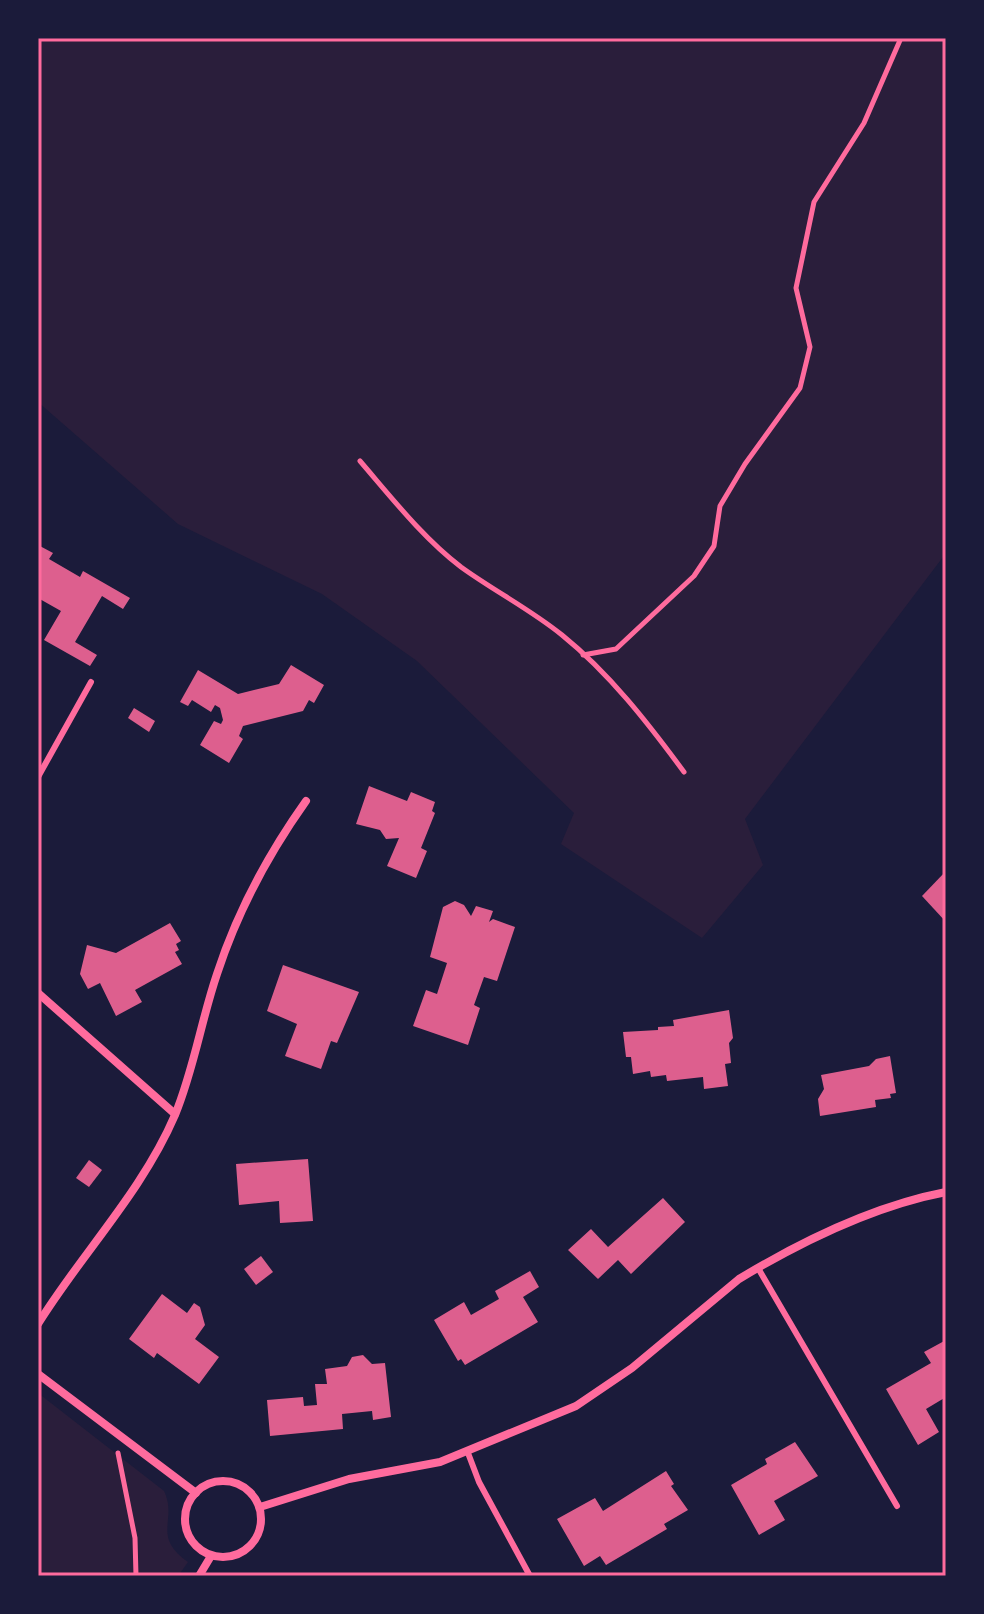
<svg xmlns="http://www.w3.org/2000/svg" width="984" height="1614" font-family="Arial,sans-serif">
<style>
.green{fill:#2a1e3b}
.building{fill:#dd5f8e}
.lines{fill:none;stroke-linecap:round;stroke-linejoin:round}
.path{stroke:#ff6b9d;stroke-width:5}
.service{stroke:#ff6b9d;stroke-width:6}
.minor{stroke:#ff6b9d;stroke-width:8}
.neatline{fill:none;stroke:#ff6b9d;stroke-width:3}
</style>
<rect width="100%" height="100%" fill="#1b1b3a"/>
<g class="green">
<polygon points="38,38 946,38 946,553 745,819 763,865 702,938 561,844 574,813 417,661 322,594 178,524 38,402"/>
<path d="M 38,1393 L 164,1491 C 178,1520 151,1536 188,1562 L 178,1576 L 38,1576 Z"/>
</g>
<g class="building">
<polygon points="38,545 53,553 49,559 80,577 83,571 130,598 123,609 102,596 75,642 97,655 90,666 44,640 61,611 38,598"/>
<polygon points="291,665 324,685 314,703 309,700 303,711 243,726 239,736 243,739 229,763 200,745 214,721 221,724 223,720 220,708 215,705 211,712 192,700 188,706 180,702 198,670 238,694 279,684"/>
<polygon points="134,708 155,721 149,732 128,718"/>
<polygon points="369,786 407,801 411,792 435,802 432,811 435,813 421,848 427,851 416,878 387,866 399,838 386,839 380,830 356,824"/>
<polygon points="946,871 946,922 922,896"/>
<polygon points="455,901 464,905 471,916 476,906 493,911 489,922 493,919 515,927 497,981 484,977 474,1005 480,1008 468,1045 413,1026 426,990 437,994 447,963 430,957 443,907"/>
<polygon points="170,923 181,941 176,944 179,950 175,952 182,964 135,990 142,1002 116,1016 100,983 88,989 80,974 87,945 116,953"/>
<polygon points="283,965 359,992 337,1043 331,1041 321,1069 285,1056 297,1024 267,1011"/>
<polygon points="729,1010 733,1038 729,1043 731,1063 725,1064 728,1086 704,1089 703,1077 667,1081 666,1075 651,1077 650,1071 633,1074 631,1057 626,1057 623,1032 658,1030 658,1027 674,1026 673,1020"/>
<polygon points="890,1056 896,1093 890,1094 891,1098 875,1100 876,1107 820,1116 818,1099 824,1089 821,1075 869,1066 876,1059"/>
<polygon points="308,1159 313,1221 280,1223 279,1201 239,1205 236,1164"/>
<polygon points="89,1160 102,1170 89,1187 76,1178"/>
<polygon points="663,1198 685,1222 631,1274 618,1260 598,1279 568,1250 591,1229 608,1247"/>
<polygon points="261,1256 273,1272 256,1285 244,1269"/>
<polygon points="530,1271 539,1287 523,1297 538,1322 465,1365 461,1359 458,1361 434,1320 464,1302 471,1315 499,1299 495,1291"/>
<polygon points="162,1294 187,1313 194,1303 200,1307 205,1325 195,1339 219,1357 199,1384 157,1353 154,1358 129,1339"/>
<polygon points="946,1340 946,1397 926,1409 939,1432 918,1445 886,1389 931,1363 924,1352"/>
<polygon points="363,1355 372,1364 385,1363 391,1417 373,1420 372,1411 342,1414 343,1429 270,1436 267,1400 303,1397 304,1406 317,1405 315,1384 327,1384 325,1369 347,1366 352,1357"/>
<polygon points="795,1442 818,1476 774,1501 785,1520 759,1535 731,1485 767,1464 765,1459"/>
<polygon points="666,1471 674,1484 671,1486 688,1510 664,1524 667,1529 606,1565 600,1556 584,1566 557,1519 595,1498 603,1511"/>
</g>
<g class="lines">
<g class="path">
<path d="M 360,461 C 391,497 423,538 461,567 C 494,591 530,609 562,635 C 609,673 648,723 684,772"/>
<polyline points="583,655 616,649 694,576 714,546 720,506 745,464 800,388 810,347 796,288 814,202 864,123 901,38"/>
<polyline points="118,1453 135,1538 136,1576"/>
</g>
<g class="service">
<polyline points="38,777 91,682"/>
<polyline points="758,1268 897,1506"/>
<polyline points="468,1453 479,1482 530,1576"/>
</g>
<g class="minor">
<polyline points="38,993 175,1114"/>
<path d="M 38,1324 C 82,1253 142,1192 175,1115 C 194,1069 201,1021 217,974 C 237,913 269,853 306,801"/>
<polyline points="38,1374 196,1493"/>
<circle cx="223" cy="1519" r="38"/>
<path d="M 260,1507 L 349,1479 L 440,1462 L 576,1406 L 632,1368 L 739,1279 C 802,1241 873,1206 946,1192"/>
<polyline points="199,1576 211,1556"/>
</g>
</g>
<rect width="984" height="1614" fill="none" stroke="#1b1b3a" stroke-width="80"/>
<rect x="40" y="40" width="904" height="1534" class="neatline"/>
</svg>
